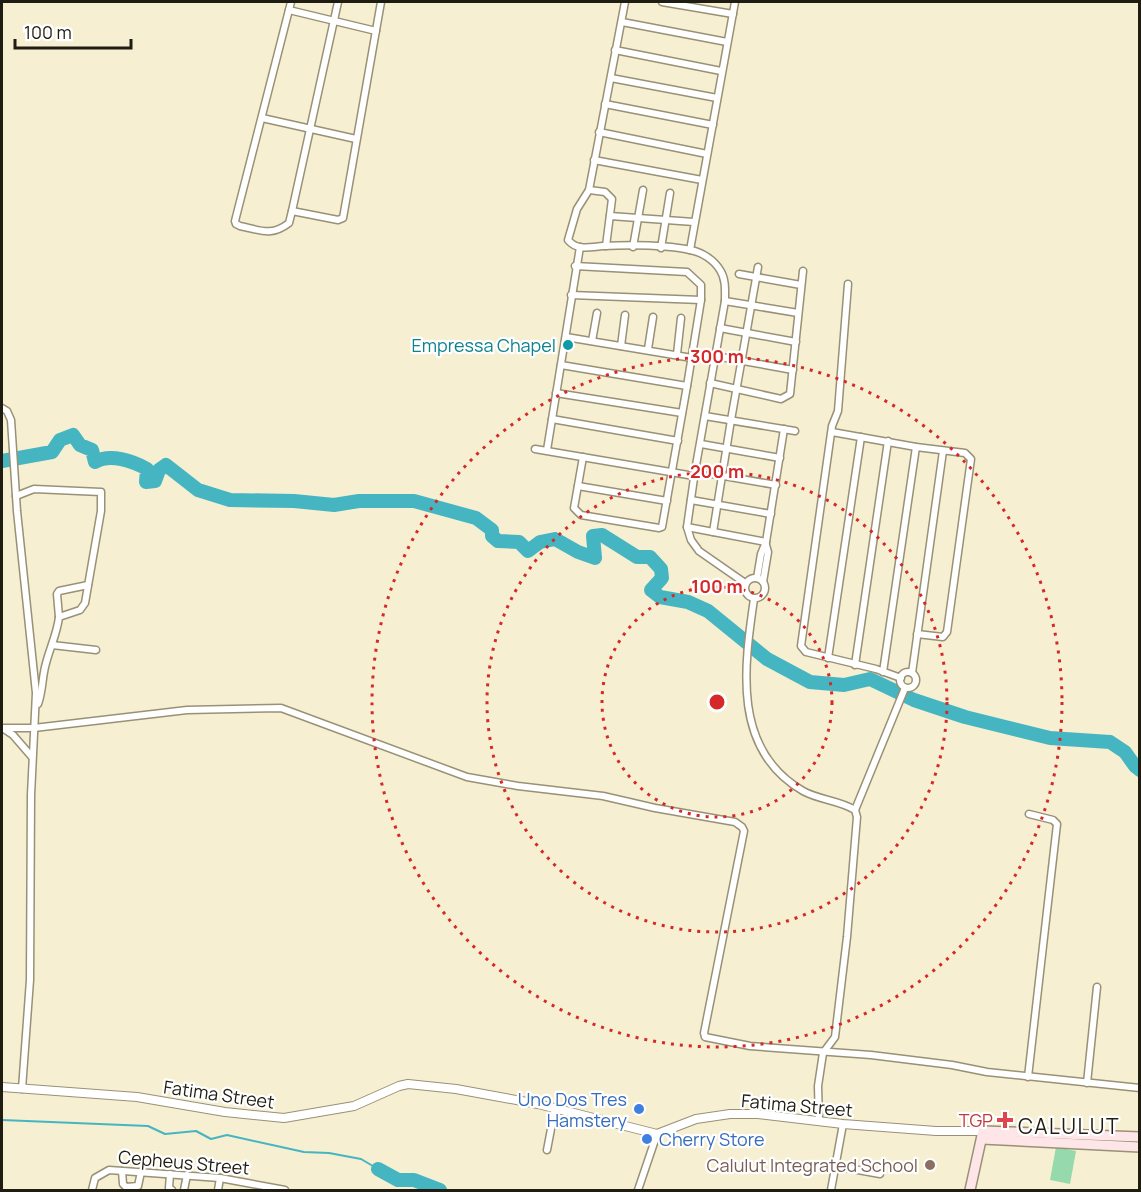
<svg xmlns="http://www.w3.org/2000/svg" width="1141" height="1192" font-family="Manrope,sans-serif">
<style>
.green{fill:#95d9ac}
.lines{fill:none;stroke-linecap:round;stroke-linejoin:round}
.stream{stroke:#46b5c2;stroke-width:2}
.river{stroke:#46b5c2;stroke-width:14}
.minor-casing{stroke:#989176;stroke-width:9}
.tertiary-casing{stroke:#989176;stroke-width:10}
.secondary-casing{stroke:#989176;stroke-width:12}
.minor{stroke:#fff;stroke-width:6}
.tertiary{stroke:#fff;stroke-width:8}
.secondary{stroke:#fde5e8;stroke-width:9}
.ring{fill:none;stroke:#d62828;stroke-width:3;stroke-dasharray:3 6}
.culture-dot{fill:#0f9aa8;stroke:#fff;stroke-width:2}
.shop-dot{fill:#3f7fe0;stroke:#fff;stroke-width:2}
.health-dot{fill:#e0444e;stroke:#fff;stroke-width:2}
.education-dot{fill:#8d6e63;stroke:#fff;stroke-width:2}
.labels{text-anchor:middle;dominant-baseline:central;stroke-width:4.5;stroke-linejoin:round;paint-order:stroke}
.culture-label{font-size:18px;fill:#0d838f;stroke:#fff;text-anchor:end}
.street-label{font-size:18px;fill:#1f1c11;stroke:#fff}
.shop-label{font-size:18px;fill:#366cbe;stroke:#fff;text-anchor:end}
.health-label{font-size:18px;fill:#be3a42;stroke:#fff;text-anchor:end}
.education-label{font-size:18px;fill:#785e54;stroke:#fff;text-anchor:end}
.quarter-label{font-size:21px;letter-spacing:1.5px;fill:#1f1c11;stroke:#fff}
.centre{fill:#d62828;stroke:#fff;stroke-width:3}
.ring-label{font-size:18px;text-anchor:middle;font-weight:bold;fill:#d62828;stroke:#fff;stroke-width:4.5;stroke-linejoin:round;paint-order:stroke}
</style>
<rect width="100%" height="100%" fill="#f6efd1"/>
<polygon class="green" points="1056,1147 1076,1151 1070,1184 1050,1180"/>
<g class="lines">
<polyline class="stream" points="2,1120 148,1126 165,1134 196,1131 211,1139 227,1135 304,1152 329,1153 361,1159 378,1169"/>
<g class="river">
<path d="M 2,461 L 52,452 L 60,440 L 73,435 L 80,445 L 92,450 L 95,462 C 110,453 133,461 147,469 L 146,482 L 155,481 L 159,470 L 166,465 L 198,490 L 230,500 L 294,501 L 334,505 L 359,501 L 414,501 L 476,518 L 492,530 L 492,536 L 498,541 L 519,542 L 528,551 L 540,542 L 555,539 L 578,552 L 595,558 L 593,536 L 602,535 L 637,557 L 650,557 L 661,569 L 662,578 L 651,590 L 660,597 L 688,602 L 708,611 L 767,659 L 810,682 L 844,685 L 870,679 L 914,700 L 965,717 L 1050,738 L 1110,742 L 1125,752 L 1135,766 L 1140,770"/>
<polyline points="378,1169 398,1180 414,1180 440,1190"/>
</g>
<defs>
<g id="minor">
<path d="M 291,2 L 235,221 L 236,224 L 240,226 C 260,230 271,237 289,223 L 292,211 L 338,220 L 343,218 L 381,2"/>
<path d="M 625,2 L 589,190 L 577,209 L 568,240 C 577,251 590,247 603,246 C 627,245 666,245 690,250 C 702,252 714,260 720,270 C 726,279 725,290 725,301 L 695,471 L 687,527 L 691,540 L 699,551 L 745,583"/>
<polyline points="662,2 733,14"/>
<polyline points="289,10 376,31"/>
<polyline points="622,22 727,42"/>
<polyline points="615,50 721,71"/>
<polyline points="611,78 717,98"/>
<polyline points="605,104 713,125"/>
<polyline points="262,118 356,139"/>
<polyline points="599,132 707,154"/>
<polyline points="594,160 702,180"/>
<polyline points="589,190 605,192 612,199 606,246"/>
<polyline points="292,211 338,2"/>
<polyline points="610,216 694,222"/>
<polyline points="633,247 643,190"/>
<polyline points="661,248 670,193"/>
<polyline points="690,250 735,2"/>
<polyline points="575,266 687,272 701,285 701,300 687,386 662,527 659,528 581,515 574,508 583,457"/>
<polyline points="739,274 801,285"/>
<polyline points="848,284 838,411 832,426 801,646 806,652 876,669 901,678"/>
<polyline points="571,295 701,300"/>
<polyline points="725,301 798,313"/>
<polyline points="720,328 796,342"/>
<polyline points="566,337 692,358"/>
<polyline points="592,341 597,313"/>
<polyline points="621,346 625,315"/>
<polyline points="648,349 653,317"/>
<polyline points="677,354 681,318"/>
<polyline points="715,356 793,370"/>
<polyline points="561,365 687,386"/>
<polyline points="710,383 781,399 790,394 803,271"/>
<polyline points="556,393 682,413"/>
<polyline points="2,408 7,411 11,420 17,511 36,693 31,795 30,980 22,1089"/>
<polyline points="705,416 795,431"/>
<polyline points="552,419 678,441"/>
<polyline points="832,432 916,447 965,453 971,459 947,632 943,637 917,634"/>
<polyline points="701,444 780,458"/>
<polyline points="535,449 694,476"/>
<polyline points="547,450 580,247"/>
<polyline points="695,471 776,485"/>
<polyline points="578,486 667,501"/>
<path d="M 16,496 L 34,489 L 101,492 L 101,511 L 85,603 L 80,610 L 59,617 C 57,636 47,653 44,672 C 42,683 42,693 38,704"/>
<polyline points="691,500 771,514"/>
<polyline points="687,527 766,542"/>
<polyline points="713,532 731,420 758,267"/>
<circle cx="755" cy="588" r="10"/>
<polyline points="757,578 761,554 766,542 784,429"/>
<polyline points="763,582 768,552 766,545"/>
<path d="M 754,599 C 744,667 732,750 803,791 C 819,800 839,800 855,810 L 857,817 L 847,937 L 835,1037 L 823,1053 L 818,1086 L 819,1121"/>
<polyline points="59,617 57,594 59,591 88,585"/>
<polyline points="52,645 96,650"/>
<polyline points="828,658 861,437"/>
<polyline points="855,665 888,441"/>
<polyline points="883,672 916,447"/>
<circle cx="908" cy="680" r="8"/>
<polyline points="912,673 943,451"/>
<polyline points="2,728 34,728 187,710 281,708 467,777 518,786 603,796 655,808 735,822 742,827 744,831 704,1033 705,1037 750,1046 871,1055 952,1065 987,1072 1140,1088"/>
<polyline points="4,729 13,735 32,757"/>
<polyline points="855,810 905,688"/>
<polyline points="1028,1077 1057,824 1053,820 1029,814"/>
<polyline points="1087,1083 1097,987"/>
<polyline points="547,1150 555,1108"/>
<polyline points="836,1166 880,1174"/>
<polyline points="122,1171 123,1184 126,1187 138,1186 141,1172"/>
<polyline points="170,1174 169,1188 172,1190"/>
<polyline points="92,1190 95,1178 109,1170 220,1178 285,1190"/>
<polyline points="184,1190 187,1175"/>
<polyline points="218,1190 220,1178"/>
<polyline points="638,1190 657,1134"/>
<polyline points="831,1190 843,1124"/>
</g>
<polyline id="tertiary" points="2,1087 137,1097 225,1112 284,1118 354,1106 399,1086 408,1084 456,1089 538,1104 657,1134 696,1119 730,1114 758,1114 843,1124 936,1131 983,1131"/>
<g id="secondary">
<polyline points="982,1139 1140,1147"/>
<polyline points="970,1190 983,1131 1140,1137"/>
</g>
</defs>
<use href="#minor" class="minor-casing"/>
<use href="#tertiary" class="tertiary-casing"/>
<use href="#secondary" class="secondary-casing"/>
<use href="#minor" class="minor"/>
<use href="#tertiary" class="tertiary"/>
<use href="#secondary" class="secondary"/>
</g>
<g class="ring">
<circle cx="717" cy="702" r="115"/>
<circle cx="717" cy="702" r="230"/>
<circle cx="717" cy="702" r="345"/>
</g>
<circle class="culture-dot" cx="568" cy="345" r="6"/>
<g class="shop-dot">
<circle cx="639" cy="1109" r="6"/>
<circle cx="647" cy="1139" r="6"/>
</g>
<path class="health-dot" d="M1002 1111h6v6h6v6h-6v6h-6v-6h-6v-6h6z"/>
<circle class="education-dot" cx="930" cy="1165" r="6"/>
<g class="labels">
<g class="culture-label">
<text x="556" y="345">Empressa Chapel</text>
</g>
<g class="street-label">
<text transform="translate(219 1094) rotate(8)">Fatima Street</text>
<text transform="translate(797 1105) rotate(5)">Fatima Street</text>
<text transform="translate(184 1162) rotate(5)">Cepheus Street</text>
</g>
<g class="shop-label">
<text x="627" y="1099">Uno Dos Tres<tspan x="627" dy="21">Hamstery</tspan></text>
<text x="659" y="1139" text-anchor="start">Cherry Store</text>
</g>
<g class="health-label">
<text x="993" y="1120">TGP</text>
</g>
<g class="education-label">
<text x="918" y="1165">Calulut Integrated School</text>
</g>
<g class="quarter-label">
<text x="1069" y="1126">CALULUT</text>
</g>
</g>
<circle cx="717" cy="702" r="9" class="centre"/>
<g class="ring-label">
<text x="717" y="363">300 m</text>
<text x="717" y="478">200 m</text>
<text x="717" y="593">100 m</text>
</g>
<rect width="1141" height="1192" fill="none" stroke="#1f1c11" stroke-width="6"/>
<path d="M15 39v9h116v-9" fill="none" stroke="#1f1c11" stroke-width="3"/>
<text x="24" y="39" font-size="18" fill="#1f1c11" stroke="#ffffff" stroke-width="4.5" paint-order="stroke">100 m</text>
</svg>
